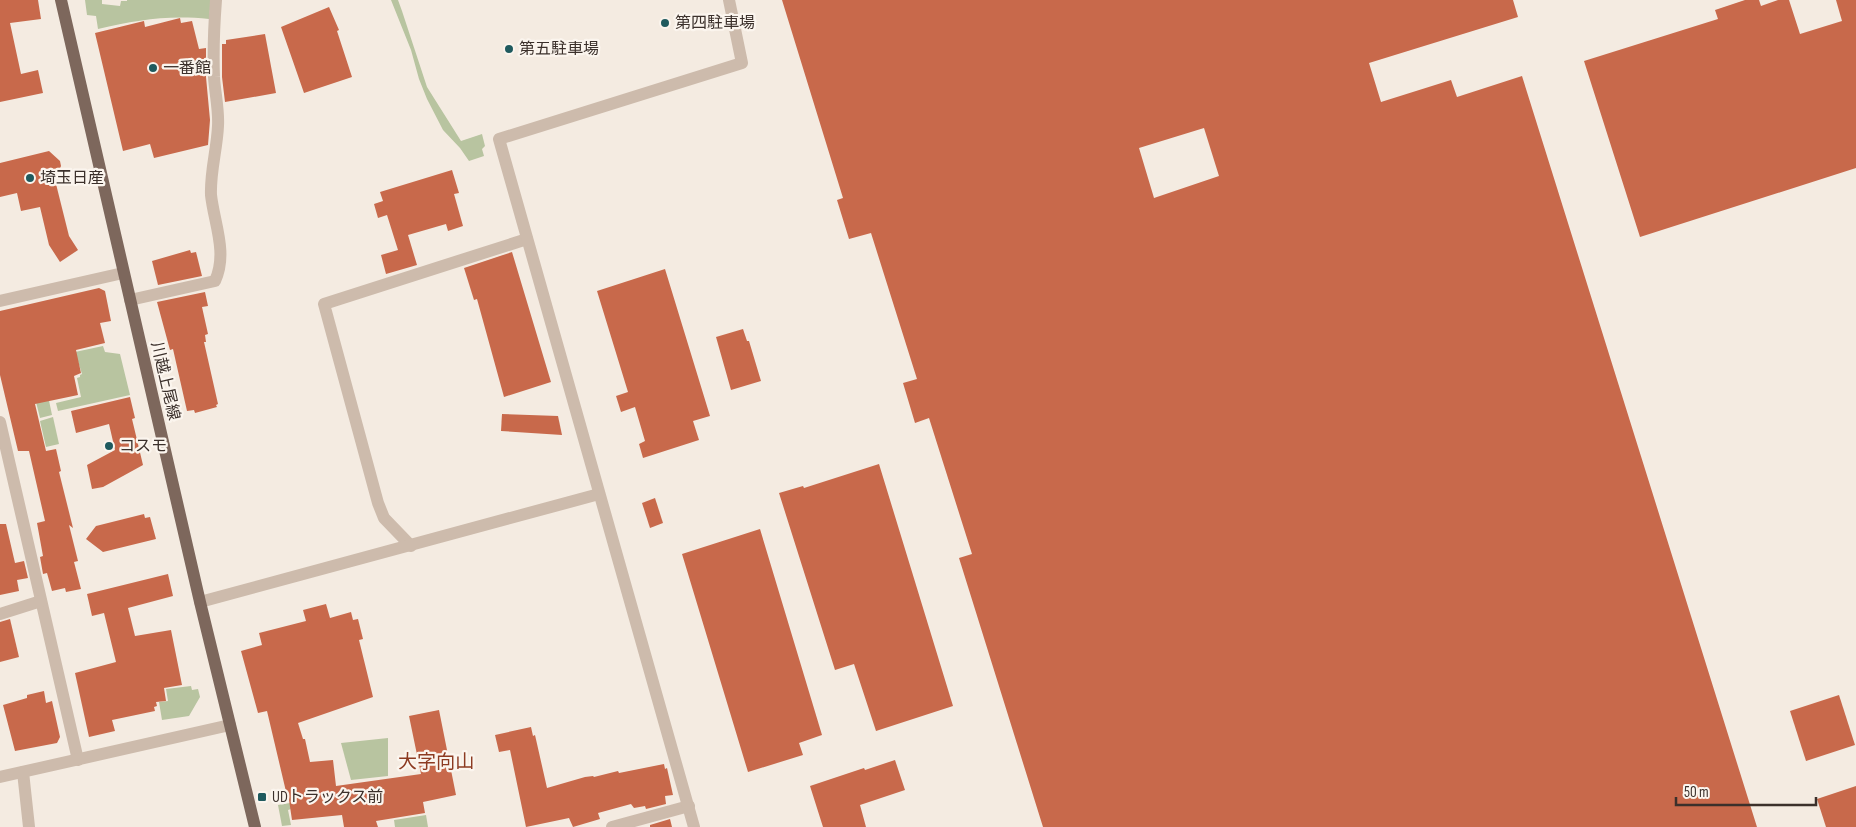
<svg xmlns="http://www.w3.org/2000/svg" width="1856" height="827" font-family="'Sofia Sans Condensed','Noto Sans JP',sans-serif">
<style>
.green{fill:#b8c4a0}
.building{fill:#c8694b;fill-rule:evenodd}
.lines{fill:none;stroke-linecap:round;stroke-linejoin:round}
.minor{stroke:#cdbbac;stroke-width:12}
.tertiary{stroke:#cdbbac;stroke-width:12}
.primary{stroke:#7d675c;stroke-width:12}
.poi-dot{fill:#1f5a5e;stroke:#fbf5ee;stroke-width:2}
.labels{text-anchor:middle;dominant-baseline:central;stroke-width:4.5;stroke-linejoin:round;paint-order:stroke}
.poi-label{font-size:16px;fill:#3b302b;stroke:#fbf5ee;text-anchor:start}
.street-label{font-size:16px;fill:#3b302b;stroke:#fbf5ee}
.quarter-label{font-size:19px;fill:#8c3b22;stroke:#fbf5ee}
</style>
<rect width="100%" height="100%" fill="#f4ebe1"/>
<g class="green">
<path d="M 85,0 L 102,0 L 102,4 L 120,6 L 121,1 L 127,1 L 127,0 L 211,0 L 209,19 C 168,15 137,20 98,29 L 96,16 L 87,15 Z"/>
<polygon points="391,0 398,0 402,11 427,87 461,141 482,134 485,146 482,149 484,156 469,161 460,148 443,130 427,99 419,79 411,50"/>
<polygon points="103,346 105,352 120,354 130,395 58,411 56,403 81,397 77,378 80,377 80,375 82,374 75,352"/>
<polygon points="47,391 52,415 40,418 34,394"/>
<polygon points="53,417 59,444 46,447 40,421"/>
<polygon points="191,686 192,690 198,689 200,697 189,716 162,720 159,702 168,701 166,689"/>
<polygon points="388,738 388,776 351,780 341,743"/>
<polygon points="290,803 291,809 288,810 291,825 282,826 278,805"/>
<polygon points="426,815 428,827 395,827 394,820"/>
</g>
<g class="building">
<polygon points="0,0 38,0 41,19 10,23 21,74 38,70 43,93 0,102"/>
<path d="M 782,0 L 1513,0 L 1518,17 L 1369,63 L 1381,102 L 1451,80 L 1457,97 L 1522,76 L 1757,827 L 1043,827 L 959,558 L 972,554 L 929,418 L 915,423 L 903,383 L 917,379 L 871,233 L 849,239 L 837,200 L 843,198 ZM 1204,128 L 1219,176 L 1154,198 L 1139,148 Z"/>
<polygon points="1745,0 1759,0 1761,6 1778,0 1789,0 1800,34 1842,21 1836,0 1856,0 1856,168 1640,237 1584,61 1718,19 1715,10"/>
<polygon points="329,7 339,30 337,31 352,77 304,93 281,27"/>
<polygon points="180,18 181,23 192,21 199,49 206,48 206,77 210,120 208,145 154,158 150,144 123,151 95,33 144,21 145,27"/>
<polygon points="265,34 276,93 225,102 222,77 222,44 226,44 226,40"/>
<polygon points="49,151 60,161 61,166 55,180 69,236 78,250 60,262 49,245 40,207 21,211 17,193 0,197 0,163"/>
<polygon points="452,170 459,193 454,194 463,226 448,231 446,224 408,235 417,265 386,274 381,255 398,250 387,215 378,218 374,204 383,201 380,192"/>
<polygon points="190,250 191,253 196,252 202,276 158,285 152,261"/>
<polygon points="512,252 551,382 504,397 477,299 474,300 464,268"/>
<polygon points="665,269 710,416 693,421 699,440 643,458 639,444 645,441 635,407 621,412 616,396 628,392 597,291"/>
<polygon points="99,288 105,291 111,321 100,323 105,343 76,350 81,373 74,376 78,395 35,404 46,451 56,449 61,471 59,472 73,528 69,525 78,561 74,562 81,589 66,592 65,588 52,591 47,573 43,574 40,557 43,556 37,523 45,521 29,451 18,451 0,375 0,311"/>
<polygon points="205,292 208,306 202,307 208,334 205,335 206,342 204,342 218,404 216,405 217,407 195,413 194,410 187,411 173,349 170,350 157,302"/>
<polygon points="743,329 747,341 749,341 761,381 731,390 716,337"/>
<polygon points="130,397 135,418 132,419 143,465 103,487 92,489 87,465 115,450 109,424 76,433 71,411"/>
<polygon points="502,414 558,416 562,435 501,431"/>
<polygon points="879,464 953,706 876,731 854,664 835,670 779,493 803,486 804,488"/>
<polygon points="655,498 663,523 650,528 642,503"/>
<polygon points="144,514 145,518 150,517 156,539 103,552 86,539 96,526"/>
<polygon points="0,524 6,524 15,563 24,561 28,578 17,580 19,591 0,595"/>
<polygon points="760,529 822,735 799,743 803,755 748,772 682,554"/>
<polygon points="168,574 173,596 128,608 135,636 171,630 182,685 164,688 166,701 156,702 157,706 154,707 155,711 112,720 115,731 89,737 75,673 116,662 104,613 92,616 87,594"/>
<polygon points="326,604 330,618 351,612 353,620 358,619 363,639 359,640 373,697 298,723 303,739 305,739 310,762 333,760 336,786 421,774 409,716 439,710 456,795 423,802 425,813 376,821 378,827 344,827 342,815 292,820 289,800 288,800 267,711 258,713 241,651 262,645 259,633 306,621 303,610"/>
<polygon points="10,619 19,657 0,662 0,622"/>
<polygon points="44,691 46,703 52,701 60,737 57,743 15,751 3,705 27,698 27,695"/>
<polygon points="1839,695 1855,745 1806,761 1790,711"/>
<polygon points="531,727 533,736 535,735 547,788 585,777 593,776 594,777 618,771 619,773 664,764 665,769 667,768 673,795 665,796 666,804 646,809 645,806 634,808 631,804 598,813 600,819 573,827 569,818 526,827 510,750 499,752 495,735"/>
<polygon points="895,760 905,790 860,805 866,827 823,827 810,786 864,768 865,770"/>
<polygon points="1856,786 1856,827 1826,827 1817,799"/>
<polygon points="670,819 672,827 650,827 650,825"/>
</g>
<g class="lines">
<g class="minor">
<path d="M 130,300 L 215,281 C 228,253 214,223 211,195 C 210,172 217,149 218,126 C 219,110 215,93 214,77 C 213,51 214,26 216,0"/>
<polyline points="0,301 123,273"/>
<polyline points="0,422 78,760"/>
<polyline points="411,546 384,518 378,503 324,304 527,239"/>
<polyline points="0,614 41,601"/>
<polyline points="23,772 29,827"/>
<polyline points="612,827 689,806"/>
<polyline points="694,827 499,139 742,63 729,0"/>
</g>
<g class="tertiary">
<polyline points="200,602 599,494"/>
<polyline points="0,777 230,725"/>
</g>
<polyline class="primary" points="61,0 200,602 255,827"/>
</g>
<g class="poi-dot">
<circle cx="665" cy="23" r="5"/>
<circle cx="509" cy="49" r="5"/>
<circle cx="153" cy="68" r="5"/>
<circle cx="30" cy="178" r="5"/>
<circle cx="109" cy="446" r="5"/>
<rect x="257" y="792" width="10" height="10" rx="2.5"/>
</g>
<g class="labels">
<g class="poi-label">
<text x="675" y="23">第四駐車場</text>
<text x="519" y="49">第五駐車場</text>
<text x="163" y="68">一番館</text>
<text x="40" y="178">埼玉日産</text>
<text x="119" y="446">コスモ</text>
<text x="272" y="797">UDトラックス前</text>
</g>
<g class="street-label">
<text transform="translate(165 381) rotate(77)">川越上尾線</text>
</g>
<g class="quarter-label">
<text x="436" y="762">大字向山</text>
</g>
</g>
<path d="M1676 797v8h140v-8" fill="none" stroke="#3b302b" stroke-width="2.5"/>
<text x="1684" y="797" font-size="15" fill="#3b302b" stroke="#fbf5ee" stroke-width="4" paint-order="stroke">50 m</text>
</svg>
